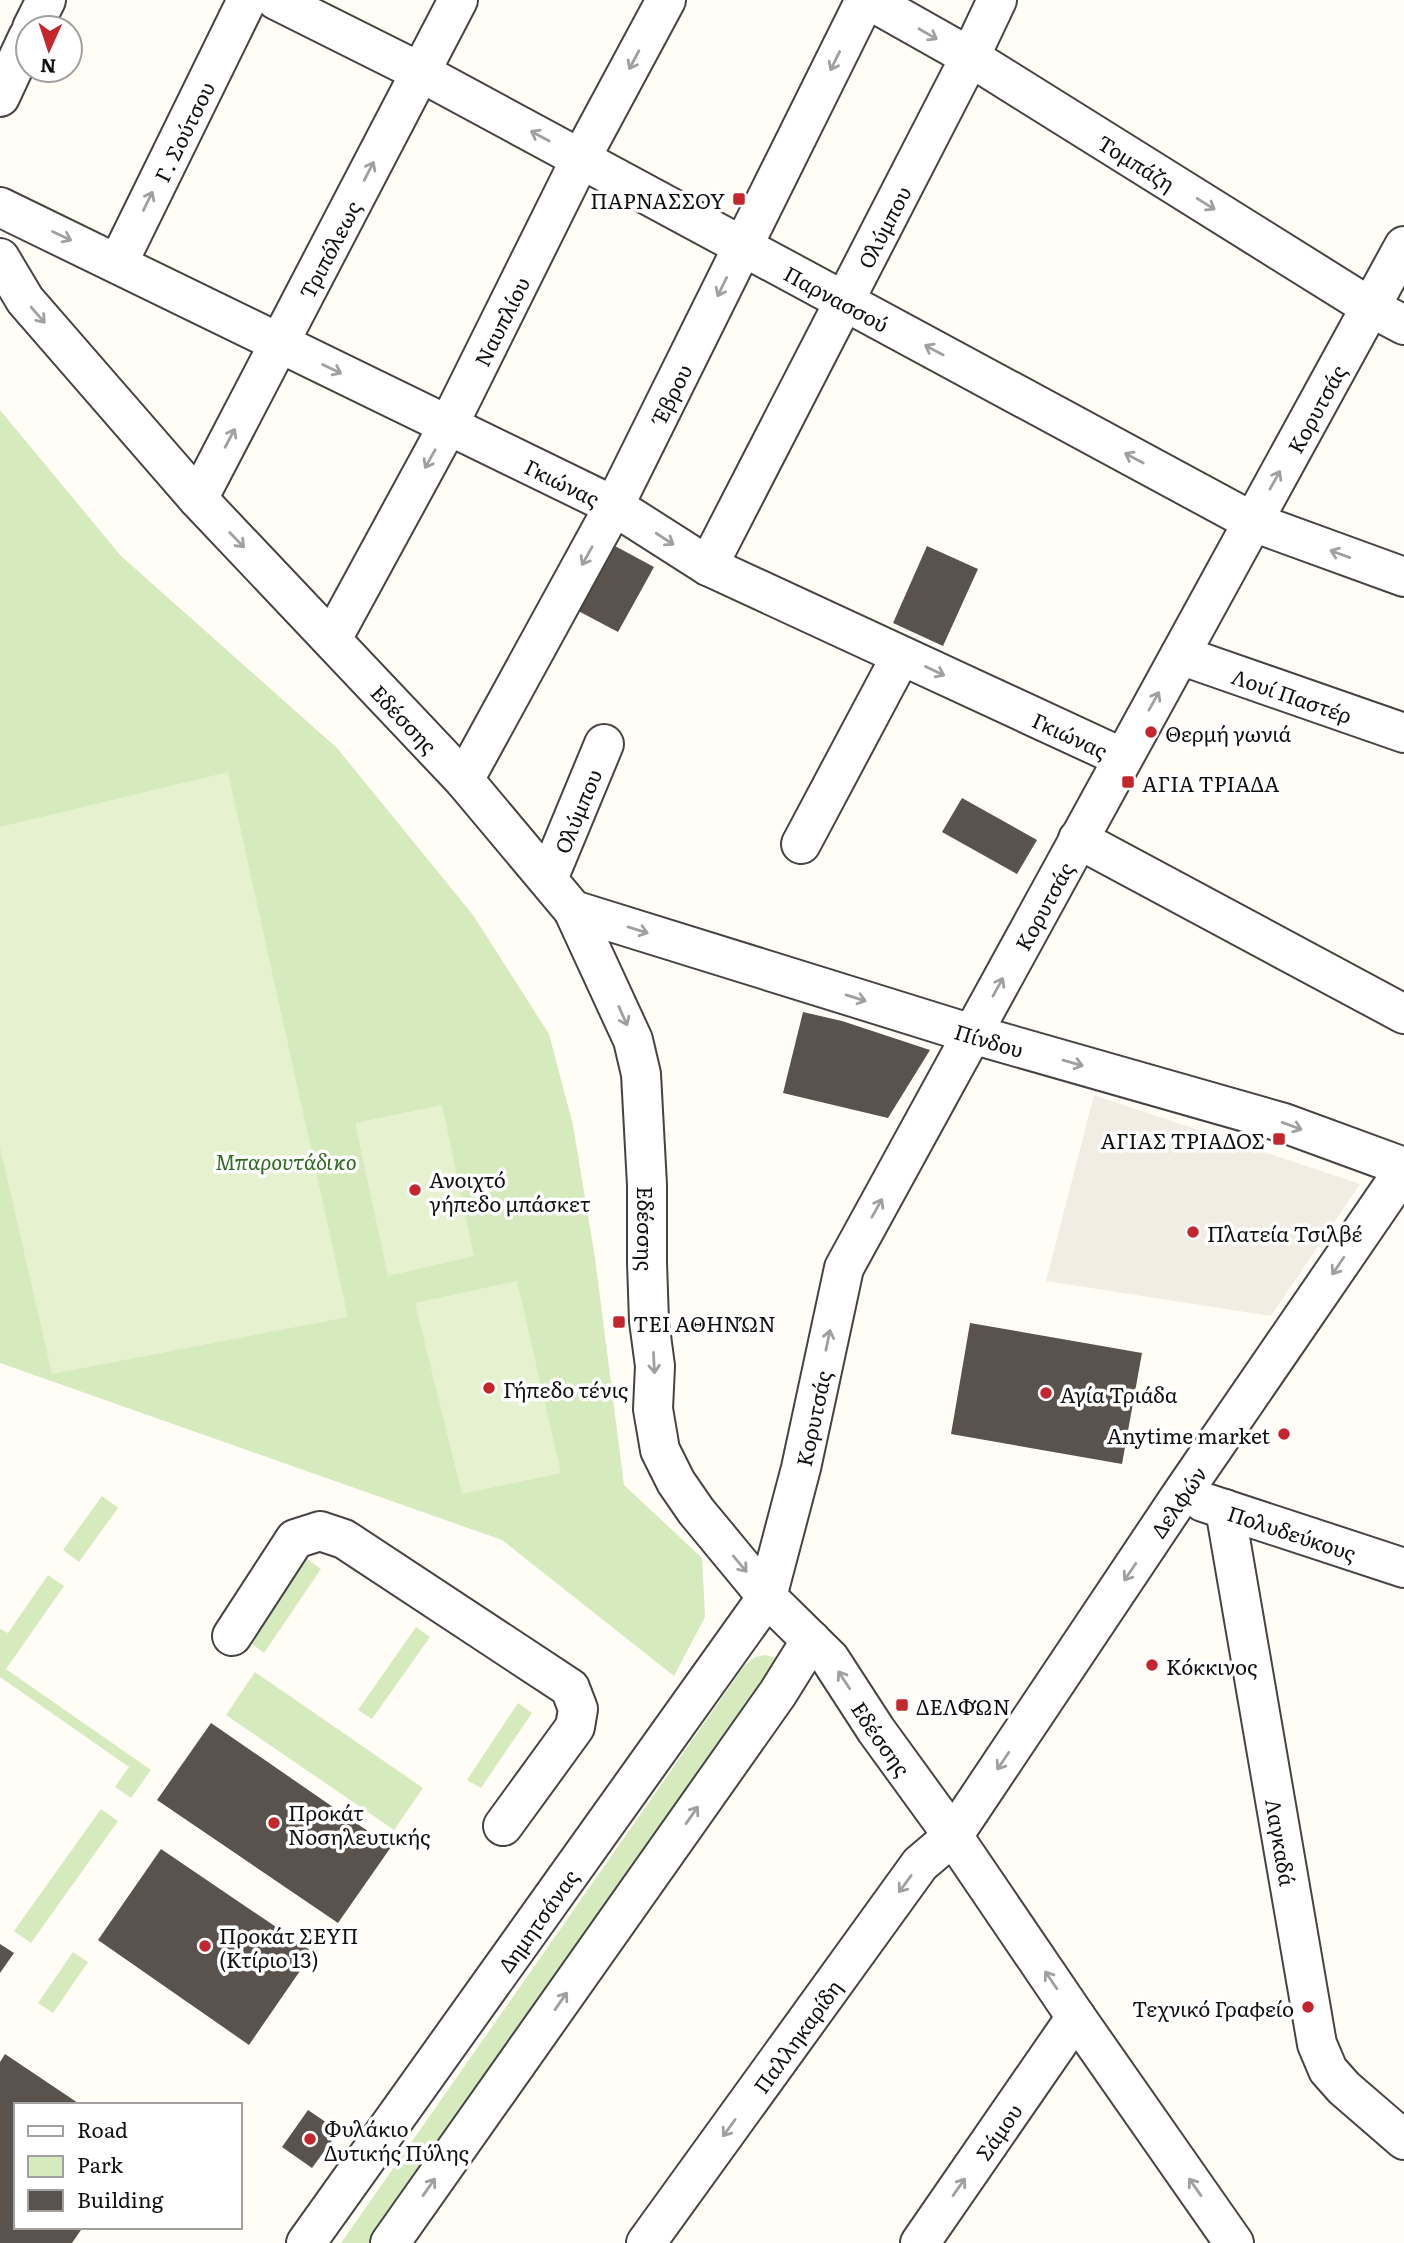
<svg xmlns="http://www.w3.org/2000/svg" width="1404" height="2243" font-family="Literata,serif">
<style>
.green{fill:#d5ebbd}
.pitch{fill:#e6f2cf}
.plaza{fill:#f1ede2}
.building{fill:#5a524d}
.lines{fill:none;stroke-linecap:round;stroke-linejoin:round}
.minor-casing{stroke:#444;stroke-width:42}
.minor{stroke:#fff;stroke-width:38}
.oneway{stroke:#a0a0a0}
.poi-dot{fill:#c4262e;stroke:#fff;stroke-width:2.5}
.labels{text-anchor:middle;dominant-baseline:central;stroke-width:7;stroke-linejoin:round;paint-order:stroke}
.street-label{font-size:21px;fill:#111;stroke:#fff}
.poi-label{font-size:21px;fill:#111;stroke:#fff;text-anchor:start}
.park-label{font-size:21px;font-style:italic;fill:#2f6b1f;stroke:#fff}
</style>
<rect width="100%" height="100%" fill="#fffdf5"/>
<g class="green">
<polygon points="0,410 121,556 337,748 473,915 549,1034 573,1125 595,1258 624,1485 702,1558 705,1617 674,1676 502,1540 0,1363"/>
<polygon points="102,1496 118,1508 79,1562 63,1550"/>
<polygon points="306,1558 321,1569 264,1653 248,1641"/>
<polygon points="48,1575 64,1586 6,1669 151,1770 131,1798 115,1787 129,1767 0,1677 0,1629 8,1633"/>
<polygon points="416,1627 430,1637 372,1719 358,1710"/>
<polygon points="765,1655 776,1658 777,1666 377,2243 341,2243 744,1666 755,1657"/>
<polygon points="255,1672 423,1788 394,1830 226,1715"/>
<polygon points="518,1703 532,1713 481,1788 467,1780"/>
<polygon points="101,1809 118,1821 31,1943 14,1931"/>
<polygon points="73,1952 88,1962 53,2013 38,2003"/>
</g>
<g class="pitch">
<polygon points="228,772 348,1317 52,1374 0,1147 0,827"/>
<polygon points="442,1105 474,1256 388,1276 355,1123"/>
<polygon points="517,1281 561,1473 462,1494 415,1303"/>
</g>
<polygon class="plaza" points="1094,1095 1360,1184 1271,1316 1046,1281"/>
<g class="building">
<polygon points="602,539 654,567 618,632 567,605"/>
<polygon points="927,546 978,569 943,646 893,623"/>
<polygon points="962,798 1037,840 1017,874 942,832"/>
<polygon points="803,1012 842,1021 930,1050 888,1118 783,1093"/>
<polygon points="970,1323 1142,1353 1122,1464 951,1434"/>
<polygon points="211,1723 391,1847 338,1923 157,1800"/>
<polygon points="161,1849 313,1952 249,2045 98,1940"/>
<polygon points="0,1944 14,1953 0,1973"/>
<polygon points="5,2054 81,2105 16,2105 16,2227 83,2227 72,2243 0,2243 0,2062"/>
<polygon points="308,2110 339,2131 312,2168 282,2147"/>
</g>
<g class="lines">
<defs>
<g id="minor">
<path id="s1" d="M 276,0 L 420,72 L 1253,522 L 1404,577"/>
<path id="s2" d="M 869,0 L 970,57 L 1370,307 L 1404,325"/>
<polyline points="32,28 46,0"/>
<polyline points="0,97 28,37"/>
<path id="s3" d="M 0,207 L 614,506 L 708,566 L 1123,758"/>
<path id="s4" d="M 0,258 L 25,300 L 198,499 L 464,780 L 573,910 L 633,1040 L 641,1074 L 647,1185 L 647,1263 L 649,1321 L 655,1366 L 653,1409 L 660,1450 L 676,1482 L 696,1511 L 767,1597 L 830,1659 L 876,1730 L 953,1836 L 1076,2017 L 1234,2243"/>
<path id="s5" d="M 118,263 L 247,0"/>
<path id="s6" d="M 198,499 L 458,0"/>
<path id="s7" d="M 708,566 L 970,57 L 997,0"/>
<path id="s8" d="M 332,639 L 449,424 L 581,158 L 666,0"/>
<path id="s9" d="M 1180,655 L 1404,733"/>
<path id="s10" d="M 464,780 L 614,506 L 865,0"/>
<polyline points="1078,839 1404,1014"/>
<polyline points="801,844 901,656"/>
<path id="s11" d="M 548,879 L 604,744"/>
<path id="s12" d="M 573,910 L 972,1034 L 1284,1123 L 1404,1167"/>
<path id="s13" d="M 1203,1502 L 1404,1568"/>
<path id="s14" d="M 1225,1509 L 1317,2044 L 1328,2070 L 1344,2088 L 1404,2140"/>
<polyline points="232,1636 295,1539 320,1531 344,1539 570,1688 578,1709 575,1727 503,1826"/>
<path id="s15" d="M 306,2243 L 767,1597 L 801,1468 L 844,1268 L 1404,246"/>
<polyline points="390,2243 778,1693 811,1640"/>
<path id="s16" d="M 646,2243 L 920,1864 L 953,1836 L 1181,1495 L 1404,1170"/>
<path id="s17" d="M 920,2243 L 1076,2017"/>
</g>
</defs>
<use href="#minor" class="minor-casing"/>
<use href="#minor" class="minor"/>
</g>
<defs><path id="oneway-shaft" d="M-6 0H5M1.5-3L5.5 0L1.5 3" fill="none" stroke-width="1.6" stroke-linecap="round" stroke-linejoin="round" transform="scale(1.75)"/></defs>
<g class="oneway">
<use href="#oneway-shaft" transform="translate(928 34) rotate(30)"/>
<use href="#oneway-shaft" transform="translate(634 60) rotate(118)"/>
<use href="#oneway-shaft" transform="translate(835 61) rotate(116)"/>
<use href="#oneway-shaft" transform="translate(540 136) rotate(-152)"/>
<use href="#oneway-shaft" transform="translate(369 171) rotate(-63)"/>
<use href="#oneway-shaft" transform="translate(148 201) rotate(-64)"/>
<use href="#oneway-shaft" transform="translate(1206 204) rotate(32)"/>
<use href="#oneway-shaft" transform="translate(62 236) rotate(25)"/>
<use href="#oneway-shaft" transform="translate(722 287) rotate(116)"/>
<use href="#oneway-shaft" transform="translate(38 315) rotate(49)"/>
<use href="#oneway-shaft" transform="translate(934 350) rotate(-152)"/>
<use href="#oneway-shaft" transform="translate(332 369) rotate(26)"/>
<use href="#oneway-shaft" transform="translate(230 438) rotate(-62)"/>
<use href="#oneway-shaft" transform="translate(1134 458) rotate(-152)"/>
<use href="#oneway-shaft" transform="translate(430 459) rotate(119)"/>
<use href="#oneway-shaft" transform="translate(1275 480) rotate(-61)"/>
<use href="#oneway-shaft" transform="translate(665 539) rotate(33)"/>
<use href="#oneway-shaft" transform="translate(237 540) rotate(46)"/>
<use href="#oneway-shaft" transform="translate(1340 554) rotate(-160)"/>
<use href="#oneway-shaft" transform="translate(587 556) rotate(119)"/>
<use href="#oneway-shaft" transform="translate(935 671) rotate(25)"/>
<use href="#oneway-shaft" transform="translate(1154 701) rotate(-61)"/>
<use href="#oneway-shaft" transform="translate(638 930) rotate(17)"/>
<use href="#oneway-shaft" transform="translate(998 987) rotate(-61)"/>
<use href="#oneway-shaft" transform="translate(856 998) rotate(17)"/>
<use href="#oneway-shaft" transform="translate(623 1016) rotate(66)"/>
<use href="#oneway-shaft" transform="translate(1073 1063) rotate(16)"/>
<use href="#oneway-shaft" transform="translate(1292 1126) rotate(20)"/>
<use href="#oneway-shaft" transform="translate(877 1208) rotate(-61)"/>
<use href="#oneway-shaft" transform="translate(1338 1266) rotate(124)"/>
<use href="#oneway-shaft" transform="translate(828 1340) rotate(-78)"/>
<use href="#oneway-shaft" transform="translate(654 1363) rotate(87)"/>
<use href="#oneway-shaft" transform="translate(740 1564) rotate(50)"/>
<use href="#oneway-shaft" transform="translate(1130 1572) rotate(124)"/>
<use href="#oneway-shaft" transform="translate(844 1680) rotate(-123)"/>
<use href="#oneway-shaft" transform="translate(1003 1761) rotate(124)"/>
<use href="#oneway-shaft" transform="translate(692 1815) rotate(-55)"/>
<use href="#oneway-shaft" transform="translate(905 1884) rotate(126)"/>
<use href="#oneway-shaft" transform="translate(1051 1980) rotate(-124)"/>
<use href="#oneway-shaft" transform="translate(561 2001) rotate(-55)"/>
<use href="#oneway-shaft" transform="translate(729 2128) rotate(126)"/>
<use href="#oneway-shaft" transform="translate(429 2187) rotate(-55)"/>
<use href="#oneway-shaft" transform="translate(959 2187) rotate(-55)"/>
<use href="#oneway-shaft" transform="translate(1195 2187) rotate(-125)"/>
</g>
<g class="poi-dot">
<rect x="732" y="192" width="14" height="14" rx="3.5"/>
<circle cx="1151" cy="732" r="7"/>
<rect x="1121" y="775" width="14" height="14" rx="3.5"/>
<rect x="1272" y="1132" width="14" height="14" rx="3.5"/>
<circle cx="415" cy="1190" r="7"/>
<circle cx="1193" cy="1232" r="7"/>
<rect x="612" y="1315" width="14" height="14" rx="3.5"/>
<circle cx="489" cy="1388" r="7"/>
<circle cx="1046" cy="1393" r="7"/>
<circle cx="1284" cy="1434" r="7"/>
<circle cx="1152" cy="1665" r="7"/>
<rect x="895" y="1698" width="14" height="14" rx="3.5"/>
<circle cx="274" cy="1823" r="7"/>
<circle cx="205" cy="1946" r="7"/>
<circle cx="1308" cy="2007" r="7"/>
<circle cx="310" cy="2139" r="7"/>
</g>
<g class="labels">
<g class="street-label">
<text stroke="none"><textPath href="#s5" startOffset="147">Γ. Σούτσου</textPath></text>
<text stroke="none"><textPath href="#s2" startOffset="313">Τομπάζη</textPath></text>
<text stroke="none"><textPath href="#s7" startOffset="382">Ολύμπου</textPath></text>
<text stroke="none"><textPath href="#s6" startOffset="282">Τριπόλεως</textPath></text>
<text stroke="none"><textPath href="#s1" startOffset="635">Παρνασσού</textPath></text>
<text stroke="none"><textPath href="#s8" startOffset="360">Ναυπλίου</textPath></text>
<text stroke="none"><textPath href="#s10" startOffset="439">Έβρου</textPath></text>
<text stroke="none"><textPath href="#s15" startOffset="2112">Κορυτσάς</textPath></text>
<text stroke="none"><textPath href="#s3" startOffset="626">Γκιώνας</textPath></text>
<text stroke="none"><textPath href="#s9" startOffset="119">Λουί Παστέρ</textPath></text>
<text stroke="none"><textPath href="#s4" startOffset="614">Εδέσσης</textPath></text>
<text stroke="none"><textPath href="#s3" startOffset="1194">Γκιώνας</textPath></text>
<text stroke="none"><textPath href="#s11" startOffset="74">Ολύμπου</textPath></text>
<text stroke="none"><textPath href="#s15" startOffset="1545">Κορυτσάς</textPath></text>
<text stroke="none"><textPath href="#s12" startOffset="436">Πίνδου</textPath></text>
<text stroke="none"><textPath href="#s4" startOffset="1202">Εδέσσης</textPath></text>
<text stroke="none"><textPath href="#s15" startOffset="978">Κορυτσάς</textPath></text>
<text stroke="none"><textPath href="#s16" startOffset="914">Δελφών</textPath></text>
<text stroke="none"><textPath href="#s13" startOffset="94">Πολυδεύκους</textPath></text>
<text stroke="none"><textPath href="#s4" startOffset="1790">Εδέσσης</textPath></text>
<text stroke="none"><textPath href="#s14" startOffset="338">Λαγκαδά</textPath></text>
<text stroke="none"><textPath href="#s15" startOffset="397">Δημητσάνας</textPath></text>
<text stroke="none"><textPath href="#s16" startOffset="256">Παλληκαρίδη</textPath></text>
<text stroke="none"><textPath href="#s17" startOffset="136">Σάμου</textPath></text>
</g>
<g class="poi-label">
<text x="725" y="199" text-anchor="end">ΠΑΡΝΑΣΣΟΥ</text>
<text x="1165" y="732">Θερμή γωνιά</text>
<text x="1142" y="782">ΑΓΙΑ ΤΡΙΑΔΑ</text>
<text x="1265" y="1139" text-anchor="end">ΑΓΙΑΣ ΤΡΙΑΔΟΣ</text>
<text x="429" y="1178">Ανοιχτό<tspan x="429" dy="24">γήπεδο μπάσκετ</tspan></text>
<text x="1207" y="1232">Πλατεία Τσιλβέ</text>
<text x="633" y="1322">ΤΕΙ ΑΘΗΝΏΝ</text>
<text x="503" y="1388">Γήπεδο τένις</text>
<text x="1060" y="1393">Αγία Τριάδα</text>
<text x="1270" y="1434" text-anchor="end">Anytime market</text>
<text x="1166" y="1665">Κόκκινος</text>
<text x="916" y="1705">ΔΕΛΦΏΝ</text>
<text x="288" y="1811">Προκάτ<tspan x="288" dy="24">Νοσηλευτικής</tspan></text>
<text x="219" y="1934">Προκάτ ΣΕΥΠ<tspan x="219" dy="24">(Κτίριο 13)</tspan></text>
<text x="1294" y="2007" text-anchor="end">Τεχνικό Γραφείο</text>
<text x="324" y="2127">Φυλάκιο<tspan x="324" dy="24">Δυτικής Πύλης</tspan></text>
</g>
<g class="park-label">
<text x="286" y="1160">Μπαρουτάδικο</text>
</g>
</g>
<rect x="14" y="2103" width="228" height="126" fill="#ffffff" stroke="#a0a0a0" stroke-width="2"/>
<rect x="28" y="2126" width="35" height="10" fill="#ffffff" stroke="#a0a0a0" stroke-width="2"/>
<text x="77" y="2138" font-size="21" fill="#111111">Road</text>
<rect x="28" y="2156" width="35" height="21" fill="#d5ebbd" stroke="#a0a0a0" stroke-width="2"/>
<text x="77" y="2173" font-size="21" fill="#111111">Park</text>
<rect x="28" y="2190" width="35" height="21" fill="#5a524d" stroke="#a0a0a0" stroke-width="2"/>
<text x="77" y="2208" font-size="21" fill="#111111">Building</text>
<g transform="translate(49 49) rotate(183)"><circle r="33" fill="#ffffff" stroke="#a0a0a0" stroke-width="2"/>
<path d="M0-5L12 26L0 18L-12 26Z" fill="#c4262e"/>
<text y="-10" font-size="19" font-weight="bold" text-anchor="middle" fill="#111111">N</text>
</g>
</svg>
